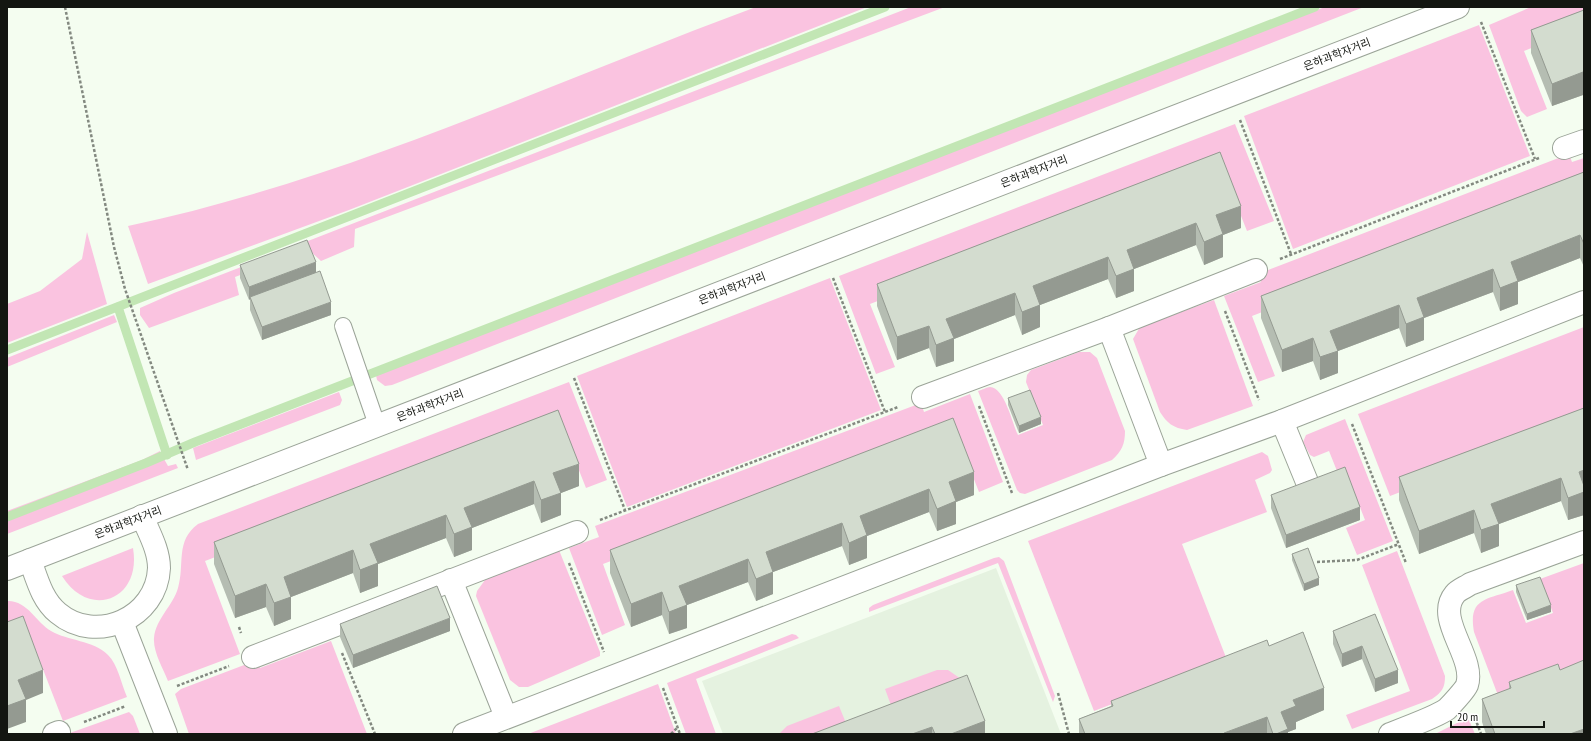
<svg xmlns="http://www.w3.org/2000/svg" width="1591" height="741" font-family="'PT Sans Narrow','Noto Sans KR',sans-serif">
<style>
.built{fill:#e5f2e0}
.green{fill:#fac3e0}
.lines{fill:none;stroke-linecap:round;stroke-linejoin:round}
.stream{stroke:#c2e6b4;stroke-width:9}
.service-casing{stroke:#9ba498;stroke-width:18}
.minor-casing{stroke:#9ba498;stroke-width:24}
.path{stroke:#838980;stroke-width:2.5;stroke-dasharray:3 2;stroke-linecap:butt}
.service{stroke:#fff;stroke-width:16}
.minor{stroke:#fff;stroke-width:22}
.wall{fill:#b5bdb2}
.shaded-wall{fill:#949a91}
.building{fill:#d3dccf;stroke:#949a91}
.labels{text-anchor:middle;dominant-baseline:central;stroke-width:4;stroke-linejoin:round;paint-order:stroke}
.street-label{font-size:11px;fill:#131611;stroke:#fff}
</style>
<rect width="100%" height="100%" fill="#f4fdf0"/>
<polygon class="built" points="996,568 1061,734 723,734 702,681"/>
<g class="green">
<path d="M 756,7 L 867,7 L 349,210 L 148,284 L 128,226 C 346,180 548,84 756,7 Z"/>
<polygon points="911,7 945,7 355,229 354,247 321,261 308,249 235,277 239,295 149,328 140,315 140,308 174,293"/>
<polygon points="1325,7 1364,7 392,385 385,386 377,380 376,375"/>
<polygon points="1531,7 1584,7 1584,27 1524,51 1547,109 1527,117 1521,111 1489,25"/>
<polygon points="1479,25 1530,156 1293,249 1244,116"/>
<polygon points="1235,124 1274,221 1247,231 1222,168 870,304 895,367 876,374 839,276"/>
<polygon points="1569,154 1572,162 1584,158 1584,188 1252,316 1275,376 1258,382 1224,296 1261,282 1258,274"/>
<polygon points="87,232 107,304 7,343 7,304 40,291 82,259"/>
<polygon points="830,278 881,410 627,507 577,376"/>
<path d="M 1214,300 L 1253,406 L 1187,430 C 1173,428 1167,423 1160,412 L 1133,339 L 1140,327 Z"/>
<polygon points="114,315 117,322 7,367 7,358"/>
<polygon points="1584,327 1584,422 1390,496 1358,414"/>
<path d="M 1079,352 L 1090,352 L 1097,358 L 1125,431 C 1125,444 1122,451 1112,460 L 1025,494 L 1020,493 L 1017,490 L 978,391 C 982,390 987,387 990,387 C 1005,388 1012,423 1018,435 L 1043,425 L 1026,382 L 1027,375 L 1031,370 Z"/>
<path d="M 569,382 L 607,480 L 586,488 L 561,425 L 205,561 L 240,654 L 168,681 C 163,668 153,652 154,638 C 156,618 173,606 178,588 C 185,564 175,541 198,524 Z"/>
<polygon points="339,392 342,400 340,405 196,460 193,448"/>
<polygon points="970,394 1003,482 979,492 955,431 603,564 625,625 602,635 569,548 599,537 595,526 921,403 924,412"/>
<polygon points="1345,419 1393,541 1357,555 1346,528 1365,520 1345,469 1337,471 1329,451 1314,457 1310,455 1303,442 1306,435"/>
<polygon points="160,451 161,455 7,515 7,511 142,460"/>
<polygon points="1262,452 1268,456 1272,470 1270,473 1255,480 1267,512 1182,544 1227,660 1094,711 1028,541"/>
<polygon points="164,459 168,466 176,464 178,468 7,534 7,520"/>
<path d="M 133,548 C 142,600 89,620 62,576 Z"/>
<polygon points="559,550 600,652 600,656 528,687 519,687 510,680 476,596 477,591 485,580"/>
<path d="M 1397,551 L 1445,676 C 1445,688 1442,692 1432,699 L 1352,729 L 1346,715 L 1410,691 L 1362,565 Z"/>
<polygon points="999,557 1004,561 1055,696 1053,702 998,563 869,612 869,608 873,605 994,558"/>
<path d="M 1584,563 L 1584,674 L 1502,706 L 1474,632 C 1468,598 1486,600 1513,590 L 1526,623 L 1553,613 L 1540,579 Z"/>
<path d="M 7,601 C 27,600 36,622 51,631 C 68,641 93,640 108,655 C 118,665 121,683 127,697 L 63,721 L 27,628 L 7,636 Z"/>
<polygon points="792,634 796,635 799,638 696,679 716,734 686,734 667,683"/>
<polygon points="331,641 367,734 189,734 175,694 181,689 257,660 260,668"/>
<polygon points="937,670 948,670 964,681 895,716 885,689"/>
<polygon points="658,684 676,734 528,734"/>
<polygon points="839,706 850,733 779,734 787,726"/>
<polygon points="129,712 133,716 140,734 67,734"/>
<polygon points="1465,719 1469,720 1475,734 1435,734"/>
</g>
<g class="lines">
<g class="stream">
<polyline points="118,307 167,455"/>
<polyline points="7,350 885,7"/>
<polyline points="7,517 146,463 195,442 1315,7"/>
</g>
<defs>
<polyline id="service" points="343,326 377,425"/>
<g id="minor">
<polyline points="1564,148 1584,141"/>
<polyline points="1109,328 1161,465"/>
<polyline points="923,397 1109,328 1256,270"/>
<polyline points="1282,421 1307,482"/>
<path d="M 30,560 C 37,579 42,600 58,613 C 96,645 157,618 159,568 C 159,550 149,533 142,516"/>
<polyline points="7,569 1458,7"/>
<polyline points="451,580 506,717"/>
<polyline points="122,622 166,734"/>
<polyline points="253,657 577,532"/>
<polyline points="54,734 59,732"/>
<polyline points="464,734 1161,465 1282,421 1584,302"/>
<path d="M 1390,734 C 1403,729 1438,716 1447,709 C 1451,705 1465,690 1467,685 C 1476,657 1434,619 1455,594 C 1458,590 1466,587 1470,584 L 1584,542"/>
</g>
</defs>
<use href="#service" class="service-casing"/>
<use href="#minor" class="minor-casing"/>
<g class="path">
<polyline points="65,7 114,247 125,289 188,470"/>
<polyline points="1481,22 1535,159"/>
<polyline points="1240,120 1291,254"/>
<polyline points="1280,259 1539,158"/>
<polyline points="833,278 885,412"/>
<polyline points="1225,311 1259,400"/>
<polyline points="574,378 625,510"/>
<polyline points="979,406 1012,493"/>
<polyline points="1352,424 1406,563"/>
<polyline points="600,520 898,407"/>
<polyline points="1317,562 1357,560 1399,544"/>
<polyline points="569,563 604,652"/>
<polyline points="239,627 241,633"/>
<polyline points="342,653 375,734"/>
<polyline points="177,686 229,666"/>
<polyline points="663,688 680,734"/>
<polyline points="1058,693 1069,734"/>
<polyline points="1475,718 1481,734"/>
<polyline points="84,722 126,706"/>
<polyline points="671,734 677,728"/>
</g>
<use href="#service" class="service"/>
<use href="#minor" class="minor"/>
</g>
<g class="wall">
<polygon points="1584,10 1584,98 1583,95 1552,106 1531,53 1531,30"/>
<polygon points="1220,152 1241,228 1223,235 1223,257 1204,265 1196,245 1134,269 1134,291 1116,298 1108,279 1040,305 1040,327 1022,335 1015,315 954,339 954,361 936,367 929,348 897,360 877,306 877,284"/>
<polygon points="1584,172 1584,267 1580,258 1518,282 1518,304 1500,311 1493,292 1424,318 1424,340 1406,347 1399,328 1338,351 1338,373 1320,380 1313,361 1282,372 1261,318 1261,296"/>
<polygon points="240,265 316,273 331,315 262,340 250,310 250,299 249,300 240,278"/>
<polygon points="1008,398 1041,424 1019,433 1008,405"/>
<polygon points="1584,408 1584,515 1568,520 1561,501 1499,524 1499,546 1481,553 1474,533 1419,554 1399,500 1399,477"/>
<polygon points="558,410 579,486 561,493 561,515 541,523 534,504 472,528 472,550 454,557 446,538 378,564 378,586 360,593 353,573 291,597 291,619 274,626 266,607 235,618 214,564 214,542"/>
<polygon points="974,472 974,495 956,502 956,524 937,531 929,512 867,536 867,558 849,565 842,546 773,572 773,594 756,601 748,582 687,605 687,628 669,634 662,615 631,627 610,573 610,550"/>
<polygon points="1271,495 1360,520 1286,548 1271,508"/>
<polygon points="1292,554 1319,585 1304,591 1292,560"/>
<polygon points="1516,585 1551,612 1527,620 1516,592"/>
<polygon points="1375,614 1398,683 1375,692 1362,659 1342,667 1333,644 1333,631"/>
<polygon points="340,624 450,631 353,668 340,637"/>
<polygon points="1269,646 1324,710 1296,722 1296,729 1288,732 1288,734 1079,734 1079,719 1111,706 1111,701"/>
<polygon points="1509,682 1584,734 1486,734 1482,722 1482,699 1509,689"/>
<polygon points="985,721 985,734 812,734"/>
</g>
<g class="shaded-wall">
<polygon points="1583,72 1583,95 1552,106 1552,84"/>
<polygon points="1241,206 1241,228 1223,235 1223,257 1204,265 1204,242 1216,215"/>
<polygon points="1196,223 1196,245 1134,269 1134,291 1116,298 1116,276 1127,250"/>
<polygon points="1580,235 1580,258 1518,282 1518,304 1500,311 1500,288 1511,262"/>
<polygon points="1108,257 1108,279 1040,305 1040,327 1022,335 1022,312 1033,286"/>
<polygon points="316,262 316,275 250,297 250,299 249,300 249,287"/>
<polygon points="1493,269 1493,292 1424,318 1424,340 1406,347 1406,324 1417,298"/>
<polygon points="1015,293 1015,315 954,339 954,361 936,367 936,345 946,319"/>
<polygon points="331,302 331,315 262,340 262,327"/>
<polygon points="1399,305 1399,328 1338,351 1338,373 1320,380 1320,357 1330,331"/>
<polygon points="929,326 929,348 897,360 897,337"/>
<polygon points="1313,338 1313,361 1282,372 1282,350"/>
<polygon points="1041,417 1041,424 1019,433 1019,426"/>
<polygon points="579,464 579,486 561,493 561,515 541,523 541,500 553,473"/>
<polygon points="1584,470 1584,515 1568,520 1568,498 1579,472"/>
<polygon points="974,472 974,495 956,502 956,524 937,531 937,509 949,482"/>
<polygon points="1561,478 1561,501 1499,524 1499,546 1481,553 1481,530 1491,504"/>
<polygon points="534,481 534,504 472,528 472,550 454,557 454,534 464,508"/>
<polygon points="929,489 929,512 867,536 867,558 849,565 849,543 860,516"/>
<polygon points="1360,507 1360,520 1286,548 1286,535"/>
<polygon points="1474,510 1474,533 1419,554 1419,531"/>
<polygon points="446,515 446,538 378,564 378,586 360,593 360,570 370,544"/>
<polygon points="842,523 842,546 773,572 773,594 756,601 756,579 766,552"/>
<polygon points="353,550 353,573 291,597 291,619 274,626 274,603 284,577"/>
<polygon points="748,559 748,582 687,605 687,628 669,634 669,612 679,586"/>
<polygon points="1319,578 1319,585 1304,591 1304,584"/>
<polygon points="266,584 266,607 235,618 235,596"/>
<polygon points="662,592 662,615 631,627 631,604"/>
<polygon points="1551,605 1551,612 1527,620 1527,614"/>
<polygon points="450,618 450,631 353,668 353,655"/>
<polygon points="1362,646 1362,659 1342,667 1342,654"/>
<polygon points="43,670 43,693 26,700 26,722 7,729 7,706 18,680"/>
<polygon points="1398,670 1398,683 1375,692 1375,679"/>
<polygon points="1324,688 1324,710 1296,722 1296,729 1288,732 1288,734 1276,734 1281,712 1293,700"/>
<polygon points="1267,717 1267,734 1224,734 1224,733"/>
<polygon points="985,721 985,734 951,734"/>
<polygon points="932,727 932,734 912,734"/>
<polygon points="1584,729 1584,734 1570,734"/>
</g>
<g class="building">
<polygon points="1584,10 1584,75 1583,72 1552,84 1531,30"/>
<polygon points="1220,152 1241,206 1216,215 1223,234 1204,242 1196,223 1127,250 1134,269 1116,276 1108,257 1033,286 1040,305 1022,312 1015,293 946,319 954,338 936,345 929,326 897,337 877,284"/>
<polygon points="1584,172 1584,244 1580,235 1511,262 1518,281 1500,288 1493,269 1417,298 1424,317 1406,324 1399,305 1330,331 1338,351 1320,357 1313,338 1282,350 1261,296"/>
<polygon points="307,240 316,262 249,287 240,265"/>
<polygon points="320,271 331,302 262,327 250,297"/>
<polygon points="1030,390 1041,417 1019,426 1008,398"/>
<polygon points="1584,408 1584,470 1579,472 1584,486 1584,492 1568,498 1561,478 1491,504 1499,524 1481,530 1474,510 1419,531 1399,477"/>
<polygon points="558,410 579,464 553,473 561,493 541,500 534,481 464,508 472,527 454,534 446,515 370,544 378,563 360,570 353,550 284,577 291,597 274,603 266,584 235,596 214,542"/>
<polygon points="953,418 974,472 949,482 956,501 937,509 929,489 860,516 867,535 849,543 842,523 766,552 773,572 756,579 748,559 679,586 687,605 669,612 662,592 631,604 610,550"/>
<polygon points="1345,467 1360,507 1286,535 1271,495"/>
<polygon points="1308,548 1319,578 1304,584 1292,554"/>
<polygon points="1540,577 1551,605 1527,614 1516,585"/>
<polygon points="437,586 450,618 353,655 340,624"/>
<polygon points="1375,614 1398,670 1375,679 1362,646 1342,654 1333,631"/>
<polygon points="23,616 43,670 18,680 26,699 7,706 7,622"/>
<polygon points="1303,632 1324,688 1293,700 1296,706 1281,712 1288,729 1276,734 1273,734 1267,717 1224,733 1224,734 1085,734 1079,719 1113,706 1111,701 1267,640 1269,646"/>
<polygon points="1584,660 1584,729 1570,734 1495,734 1482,699 1511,688 1509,682 1558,664 1560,670"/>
<polygon points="967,675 985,721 951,734 935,734 932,727 912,734 812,734"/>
</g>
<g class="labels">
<g class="street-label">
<text transform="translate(1337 54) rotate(-21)">은하과학자거리</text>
<text transform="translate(1034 171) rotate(-21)">은하과학자거리</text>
<text transform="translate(732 288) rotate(-21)">은하과학자거리</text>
<text transform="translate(430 405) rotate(-21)">은하과학자거리</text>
<text transform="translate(128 522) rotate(-21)">은하과학자거리</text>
</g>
</g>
<rect width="1591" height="741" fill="none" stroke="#131611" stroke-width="16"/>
<path d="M1451 721v6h93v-6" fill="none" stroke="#131611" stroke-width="2"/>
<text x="1457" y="721" font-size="12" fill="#131611" stroke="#ffffff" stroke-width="3" paint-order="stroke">20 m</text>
</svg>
